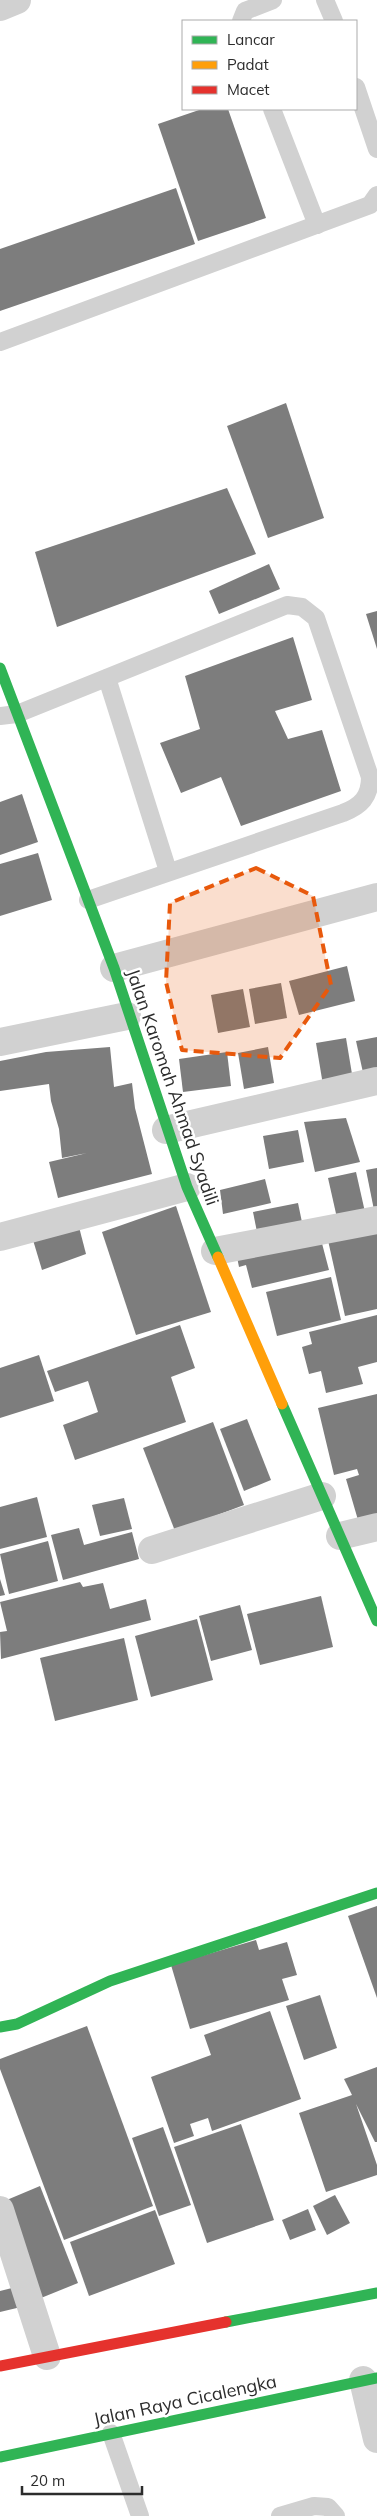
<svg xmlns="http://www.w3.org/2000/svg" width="377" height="2516" font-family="Mulish,sans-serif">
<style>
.building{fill:#7d7d7d}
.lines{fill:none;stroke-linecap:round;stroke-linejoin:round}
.lane{stroke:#d1d1d1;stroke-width:18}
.street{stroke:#d1d1d1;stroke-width:28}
.fast{stroke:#30b455;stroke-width:11}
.slow{stroke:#ff9f0a;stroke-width:11}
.jam{stroke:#e5322d;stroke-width:11}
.marked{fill:#e8590c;fill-opacity:0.2;stroke:#e8590c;stroke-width:4;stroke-dasharray:10 6;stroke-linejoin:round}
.labels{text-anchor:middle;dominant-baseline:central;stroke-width:5;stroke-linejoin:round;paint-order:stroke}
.street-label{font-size:18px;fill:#2c2c2c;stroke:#fff}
</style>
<rect width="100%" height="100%" fill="#fff"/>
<g class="building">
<polygon points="202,109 228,109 266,218 198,241 158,124"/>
<polygon points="176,188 195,244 0,311 0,249"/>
<polygon points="286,403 324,518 268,538 227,426"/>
<polygon points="227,488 256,554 57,627 35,552"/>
<polygon points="269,564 280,589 219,614 209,591"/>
<polygon points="377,611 377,649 366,614"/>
<polygon points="293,637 312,700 275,711 288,739 322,730 341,791 241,826 221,777 181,793 160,743 200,729 185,676"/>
<polygon points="22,794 38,842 0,855 0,802"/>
<polygon points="38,853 52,900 0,916 0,864"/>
<polygon points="347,966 355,1001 299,1015 289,981"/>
<polygon points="281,983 287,1018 255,1024 249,989"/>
<polygon points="243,989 250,1027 218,1033 211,995"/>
<polygon points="377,1037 377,1075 364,1077 356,1041"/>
<polygon points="346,1038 353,1080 323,1085 316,1043"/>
<polygon points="110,1047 114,1087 132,1083 135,1108 152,1174 58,1198 49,1162 87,1153 62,1158 59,1129 51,1101 49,1084 0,1091 0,1061 46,1052"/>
<polygon points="268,1047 274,1083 244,1089 238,1053"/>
<polygon points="227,1052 231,1086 183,1092 179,1059"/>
<polygon points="346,1118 360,1162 315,1172 304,1122"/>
<polygon points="298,1130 304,1162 269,1169 263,1136"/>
<polygon points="377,1168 377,1210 374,1210 366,1170"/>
<polygon points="356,1172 365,1212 337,1218 328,1178"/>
<polygon points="265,1179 271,1203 223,1214 220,1190"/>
<polygon points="298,1203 303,1227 258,1237 253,1212"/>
<polygon points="176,1206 211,1312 136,1335 102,1232"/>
<polygon points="377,1225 377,1309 345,1316 327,1236"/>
<polygon points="79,1227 86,1254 42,1270 33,1240"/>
<polygon points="319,1232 329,1270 252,1288 246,1265 239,1267 236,1252"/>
<polygon points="331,1277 341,1320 277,1336 266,1292"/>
<polygon points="377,1315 377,1362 358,1367 363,1384 326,1393 321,1371 309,1374 302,1347 312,1344 309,1332"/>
<polygon points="180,1325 195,1368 171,1377 186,1422 75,1460 63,1425 98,1412 88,1381 55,1392 47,1371"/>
<polygon points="39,1355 54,1401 0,1418 0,1368"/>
<polygon points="377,1394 377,1516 358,1520 346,1479 359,1475 357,1469 334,1475 318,1408"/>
<polygon points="247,1419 271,1480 244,1491 220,1429"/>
<polygon points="213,1422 244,1505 175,1531 143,1448"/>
<polygon points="37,1497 47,1537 0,1549 0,1507"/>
<polygon points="124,1498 132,1529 100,1536 92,1505"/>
<polygon points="79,1528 84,1545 132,1532 139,1559 63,1580 51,1535"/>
<polygon points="48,1541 58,1581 9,1594 0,1554"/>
<polygon points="0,1579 5,1595 0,1596"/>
<polygon points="80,1582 83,1587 103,1583 110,1609 146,1599 151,1620 1,1659 0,1632 7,1631 0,1602"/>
<polygon points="321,1596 333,1647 260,1665 247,1614"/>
<polygon points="240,1605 252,1650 211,1661 199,1616"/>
<polygon points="197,1619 213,1680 151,1697 135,1636"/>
<polygon points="124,1638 138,1700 55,1721 40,1658"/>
<polygon points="377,1906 377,1998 348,1916"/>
<polygon points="256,1940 259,1950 287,1942 297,1975 282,1979 289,2000 190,2029 171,1965"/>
<polygon points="320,1995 337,2048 304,2060 286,2006"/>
<polygon points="270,2011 301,2099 212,2131 208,2118 190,2124 194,2136 174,2143 151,2077 211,2055 204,2035"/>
<polygon points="87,2026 153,2206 64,2240 0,2069 0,2059"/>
<polygon points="377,2067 377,2142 375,2142 356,2104 377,2165 377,2175 326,2192 299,2113 352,2095 344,2079"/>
<polygon points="241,2124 274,2220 207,2243 174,2147"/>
<polygon points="163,2127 191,2205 159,2216 132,2138"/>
<polygon points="40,2186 78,2283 41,2298 2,2202"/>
<polygon points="335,2195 350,2223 327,2235 313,2206"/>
<polygon points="308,2209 316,2230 290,2240 282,2220"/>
<polygon points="155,2210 175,2264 89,2296 70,2242"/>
<polygon points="16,2287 21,2307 0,2312 0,2291"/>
</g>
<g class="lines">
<g class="lane">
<polyline points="325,0 334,21"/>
<polyline points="241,21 245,11 273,0"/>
<polyline points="356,87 377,149"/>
<polyline points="272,109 317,225"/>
<polyline points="0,342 370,205 377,195"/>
<polyline points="107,678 168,871"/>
<path d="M 0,716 L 17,714 L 287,605 L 302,607 L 316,618 L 370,777 C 370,797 361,806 343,813 L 88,900"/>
<polyline points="111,2433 140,2516"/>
<polyline points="280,2516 314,2506 328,2507 336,2516"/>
</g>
<g class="street">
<polyline points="0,7 17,0"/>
<polyline points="114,968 377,897"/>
<polyline points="0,1042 127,1016"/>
<polyline points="166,1130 377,1081"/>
<polyline points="0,1237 187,1187"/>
<polyline points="215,1251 377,1220"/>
<polyline points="340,1536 377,1527"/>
<polyline points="152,1550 322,1496"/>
<polyline points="0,2210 47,2356"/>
<polyline points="363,2380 377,2439"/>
</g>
<g class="fast">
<polyline points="0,668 114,968 187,1187 218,1257"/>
<polyline points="282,1404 377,1621"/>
<polyline points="0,2027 17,2024 110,1981 377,1893"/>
<polyline points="226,2322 377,2293"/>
<polyline points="0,2457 377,2378"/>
</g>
<polyline class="slow" points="218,1257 282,1404"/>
<polyline class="jam" points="0,2366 226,2322"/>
</g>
<path class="marked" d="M 256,868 L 313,896 L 331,985 L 280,1058 L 182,1050 L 166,982 L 170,903 Z"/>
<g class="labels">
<g class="street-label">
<text transform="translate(173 1087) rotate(71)">Jalan Karomah Ahmad Syadili</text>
<text transform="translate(185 2400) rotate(-12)">Jalan Raya Cicalengka</text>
</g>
</g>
<rect x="182" y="20" width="175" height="90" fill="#ffffff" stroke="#ababab"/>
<rect x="192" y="36" width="25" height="8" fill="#30b455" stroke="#ababab"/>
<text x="227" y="45" font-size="15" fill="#2c2c2c">Lancar</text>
<rect x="192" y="61" width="25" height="8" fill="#ff9f0a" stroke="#ababab"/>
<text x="227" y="70" font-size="15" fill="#2c2c2c">Padat</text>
<rect x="192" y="86" width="25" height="8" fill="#e5322d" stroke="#ababab"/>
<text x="227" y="95" font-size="15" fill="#2c2c2c">Macet</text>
<path d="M22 2486v8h120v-8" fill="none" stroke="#2c2c2c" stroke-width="2.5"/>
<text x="30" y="2486" font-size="15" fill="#2c2c2c" stroke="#ffffff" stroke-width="4" paint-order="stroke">20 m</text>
</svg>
